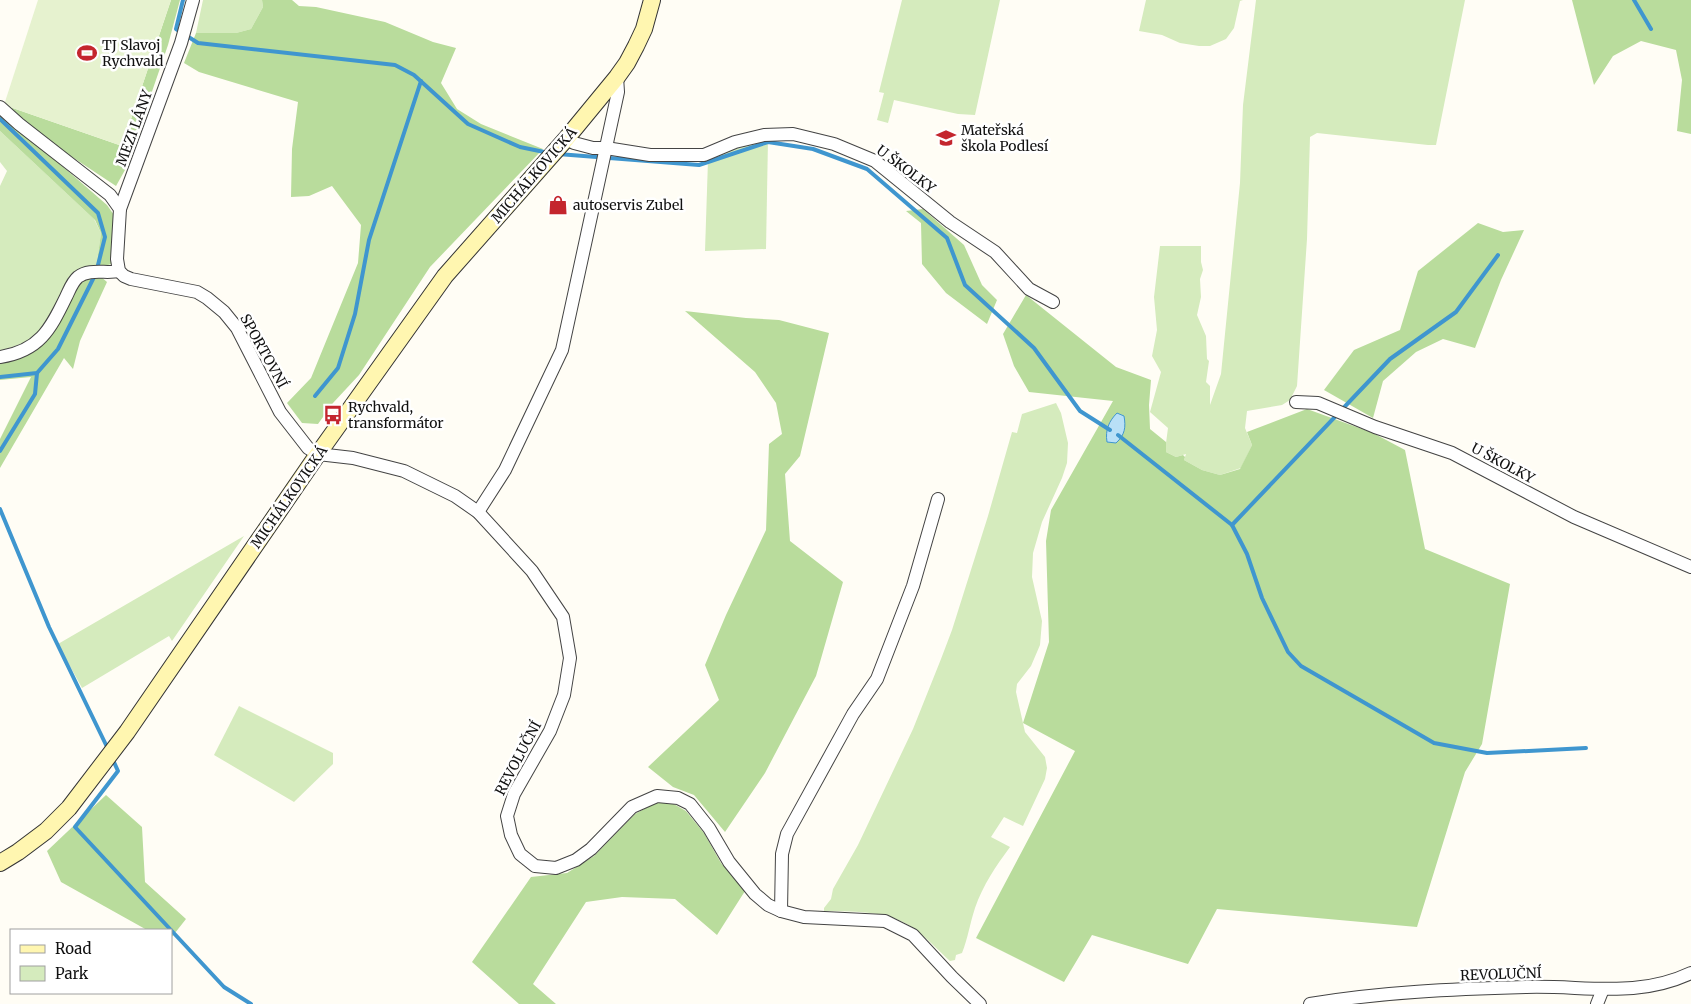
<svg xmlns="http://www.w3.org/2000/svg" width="1691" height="1004" font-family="Merriweather,serif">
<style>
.green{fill:#d5ebbd}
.forest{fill:#b9dc9c}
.pitch{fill:#e6f2cf}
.water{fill:#b9e0f7;stroke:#3f96cf}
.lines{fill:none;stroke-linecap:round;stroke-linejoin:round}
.stream{stroke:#3f96cf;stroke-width:4}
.street-casing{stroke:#444;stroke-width:14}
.secondary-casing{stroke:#333;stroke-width:18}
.street{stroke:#fff;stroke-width:12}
.secondary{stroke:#fff6b0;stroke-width:16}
.labels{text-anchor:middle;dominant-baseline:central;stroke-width:5;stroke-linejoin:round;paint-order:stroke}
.poi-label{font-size:14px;fill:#111;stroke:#fff;text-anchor:start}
.street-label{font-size:14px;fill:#111;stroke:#fff}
</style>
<rect width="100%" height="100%" fill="#fffdf5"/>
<g class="green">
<polygon points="203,0 262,0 263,7 251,29 236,33 196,33"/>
<polygon points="902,0 1000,0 975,115 958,114 894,100 888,123 877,120 884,93 879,92"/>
<polygon points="1146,0 1243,0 1240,1 1234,28 1226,39 1210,46 1199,46 1180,43 1162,35 1139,31"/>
<polygon points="1256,0 1465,0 1436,145 1428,145 1317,133 1310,137 1307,239 1297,386 1290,400 1282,405 1247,411 1245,428 1252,445 1241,468 1220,475 1202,470 1184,460 1186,454 1176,457 1166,452 1166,443 1168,428 1150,412 1161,372 1152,356 1157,330 1154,297 1160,246 1201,246 1201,262 1203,270 1200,279 1201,297 1197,315 1206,336 1207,359 1209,361 1206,382 1210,386 1210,405 1221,374 1240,183 1243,105"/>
<polygon points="0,131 94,219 101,233 96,269 81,269 71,275 49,322 27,342 0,351 0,186 7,171 0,162"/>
<polygon points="768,139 766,249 705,251 708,160 743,145"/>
<path d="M 1056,403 L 1061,413 L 1068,443 L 1067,463 L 1062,478 L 1042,522 L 1033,553 L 1032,577 L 1042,621 L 1040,645 L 1031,666 L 1017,684 L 1016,692 L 1025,732 L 1045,757 L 1047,768 L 1045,779 L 1023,826 L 1004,817 L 991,837 L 1010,847 C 996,866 983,885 975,908 C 970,923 968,938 962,953 L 956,955 L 955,960 L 950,961 C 939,951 928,939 916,930 C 890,910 858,912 827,911 L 824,911 L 824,908 L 831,899 L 833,889 L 858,845 L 913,729 L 941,659 L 952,630 L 988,516 L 1012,432 L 1017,433 L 1022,414 Z"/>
<polygon points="244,536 172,641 169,636 82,688 58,644"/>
<polygon points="239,706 333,753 333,764 294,802 214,755"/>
</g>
<g class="forest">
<polygon points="171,0 180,0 168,45 125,170 116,186 51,143 4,105 122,146"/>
<polygon points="262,0 292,0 299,6 316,7 385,22 433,42 456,48 441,83 457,109 481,124 543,149 430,267 359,375 333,403 318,424 302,423 287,403 311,378 358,263 361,225 332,186 309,196 291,197 292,149 298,102 199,72 184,63 196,33 236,33 251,29 263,7"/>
<polygon points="1572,0 1691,0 1691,134 1677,131 1682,80 1676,50 1641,41 1613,56 1594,85"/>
<polygon points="0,112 107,205 114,215 114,263 96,269 101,233 95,220 0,131"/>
<polygon points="923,209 964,245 982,285 997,300 987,324 946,293 922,264 921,223 906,211"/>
<polygon points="1478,223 1503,232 1524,230 1501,280 1475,348 1443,339 1416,352 1383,381 1373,418 1324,390 1354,350 1400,330 1418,271"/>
<polygon points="100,276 107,282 80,341 73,369 64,358 0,468 0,439 31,377 0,380 0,360 28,352 78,283 87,277"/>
<polygon points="1026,295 1116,367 1151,380 1149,405 1150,429 1166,442 1166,452 1176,457 1183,455 1185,457 1184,460 1202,470 1220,475 1240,469 1252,445 1247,432 1307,409 1373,433 1405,450 1425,549 1510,584 1482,744 1465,772 1417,927 1217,909 1188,964 1092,935 1064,982 976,938 1075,751 1023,723 1049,642 1046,541 1051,510 1113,401 1029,392 1014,366 1003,334"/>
<polygon points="685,311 746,318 779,320 829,333 800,456 785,474 790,541 843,582 816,676 765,773 725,832 694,795 673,787 648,767 719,700 705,665 726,615 766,530 769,444 782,434 776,403 755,372"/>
<polygon points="106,795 142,827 145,882 186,919 171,938 171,930 147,930 61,882 47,851"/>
<polygon points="655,803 672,803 686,811 704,833 721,863 745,891 717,935 675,899 622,897 586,902 533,984 556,1004 519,1004 472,962 531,877 567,873 594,856 635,814"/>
</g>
<polygon class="pitch" points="38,0 171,0 122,146 4,105"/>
<path class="water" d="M 1117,413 L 1124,416 C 1126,427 1125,435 1116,443 L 1107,442 C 1105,430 1109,421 1117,413 Z"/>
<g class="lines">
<g class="stream">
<polyline points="183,0 176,29 198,43 395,65 414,75 468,124 520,147 549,153"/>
<polyline points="1634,0 1651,29"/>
<polyline points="0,119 98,213 105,237 96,273 58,349 37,373 0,377"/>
<polyline points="558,154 699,165 768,142 813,149 867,169 947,238 965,285 1034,348 1080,411 1110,430"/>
<polyline points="315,396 338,368 355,314 369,240 421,81"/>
<polyline points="1118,435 1232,525 1247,554 1262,598 1288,652 1301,666 1434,743 1487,753 1586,748"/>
<polyline points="0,451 35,394 37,373"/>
<polyline points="0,509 49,627 108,749"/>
<polyline points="1232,525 1390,359 1456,312 1498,255"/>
<polyline points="113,760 118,771 75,827 224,987 251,1004"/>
</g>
<defs>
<g id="street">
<polyline points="0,107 19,124 110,195 120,209 117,259 119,271 124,276 131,279 197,292 207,298 224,312 237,328 280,412 308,448 318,454 353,458 404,471 455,496 478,512 532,571 563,617 570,658 564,695 550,731 514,794 507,816 511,835 520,854 535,866 556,868 576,860 591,849 632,807 657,796 678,798 690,804 709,828 729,862 755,894 768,905 781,911 804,917 885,921 913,935 952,977 980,1004"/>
<polyline points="566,139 574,143 593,148 606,148 650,155 704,155 735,142 764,135 793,134 834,144 875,161 950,222 995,252 1029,289 1053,302"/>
<polyline points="120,209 181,43 193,0"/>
<path d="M 0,357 C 39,351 50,330 66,297 C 69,291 72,282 78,277 C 90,268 106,274 119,271"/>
<polyline points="1296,402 1318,403 1375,427 1452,453 1574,517 1691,567"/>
<polyline points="478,512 505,470 562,350 618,92 617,77"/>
<polyline points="781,911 782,854 787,834 853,714 877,679 913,586 938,499"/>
<path d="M 1310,1004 C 1381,992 1454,989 1526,987 C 1584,985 1636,999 1691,973"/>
<polyline points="1597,1004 1603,989"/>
</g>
<polyline id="secondary" points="0,863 18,852 46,831 69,808 127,732 318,454 445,276 566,139 617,77 627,63 636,46 644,29 652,0"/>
</defs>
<use href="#street" class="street-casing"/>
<use href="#secondary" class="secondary-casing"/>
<use href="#street" class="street"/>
<use href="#secondary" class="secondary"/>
</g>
<defs>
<symbol id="stadium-bare" viewBox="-9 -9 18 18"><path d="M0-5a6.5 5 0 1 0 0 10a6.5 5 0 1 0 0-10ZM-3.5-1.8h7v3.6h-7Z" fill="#c4262e" stroke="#fff" stroke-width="2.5" paint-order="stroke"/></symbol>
<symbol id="school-bare" viewBox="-9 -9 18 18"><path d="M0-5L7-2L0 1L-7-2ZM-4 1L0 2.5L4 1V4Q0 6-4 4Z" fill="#c4262e" stroke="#fff" stroke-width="2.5" paint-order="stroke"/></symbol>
<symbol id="shop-bare" viewBox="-9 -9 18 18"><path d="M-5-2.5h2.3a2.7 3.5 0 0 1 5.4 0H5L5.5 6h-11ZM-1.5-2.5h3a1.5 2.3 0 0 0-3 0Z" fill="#c4262e" stroke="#fff" stroke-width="2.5" paint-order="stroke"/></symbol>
<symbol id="bus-bare" viewBox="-9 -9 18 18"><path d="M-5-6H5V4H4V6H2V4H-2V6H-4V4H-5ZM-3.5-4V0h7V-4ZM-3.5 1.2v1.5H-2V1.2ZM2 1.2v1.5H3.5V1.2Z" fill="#c4262e" stroke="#fff" stroke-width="2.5" paint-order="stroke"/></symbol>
</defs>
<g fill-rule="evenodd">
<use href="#stadium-bare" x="73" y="39" width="28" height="28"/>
<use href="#school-bare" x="932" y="124" width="28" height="28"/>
<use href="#shop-bare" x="544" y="191" width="28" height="28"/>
<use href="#bus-bare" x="319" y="401" width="28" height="28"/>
</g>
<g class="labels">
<g class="poi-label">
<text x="102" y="45">TJ Slavoj<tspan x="102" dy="16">Rychvald</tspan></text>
<text x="961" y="130">Mateřská<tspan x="961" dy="16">škola Podlesí</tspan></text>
<text x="573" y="205">autoservis Zubel</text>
<text x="348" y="407">Rychvald,<tspan x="348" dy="16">transformátor</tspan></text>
</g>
<g class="street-label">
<text transform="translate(134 128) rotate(-70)">MEZI LÁNY</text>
<text transform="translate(906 169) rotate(37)">U ŠKOLKY</text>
<text transform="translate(534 175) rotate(-49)">MICHÁLKOVICKÁ</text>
<text transform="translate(264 351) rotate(61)">SPORTOVNÍ</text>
<text transform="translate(1503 463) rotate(28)">U ŠKOLKY</text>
<text transform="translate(289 497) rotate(-55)">MICHÁLKOVICKÁ</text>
<text transform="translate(518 758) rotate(-62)">REVOLUČNÍ</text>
<text transform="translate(1501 974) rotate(-2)">REVOLUČNÍ</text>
</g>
</g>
<rect x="10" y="929" width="162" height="65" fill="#ffffff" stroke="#a0a0a0"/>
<rect x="20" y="945" width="25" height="8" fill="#fff6b0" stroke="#a0a0a0"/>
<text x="55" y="954" font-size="15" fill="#111111">Road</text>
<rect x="20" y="966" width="25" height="15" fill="#d5ebbd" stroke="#a0a0a0"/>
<text x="55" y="979" font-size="15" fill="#111111">Park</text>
</svg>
